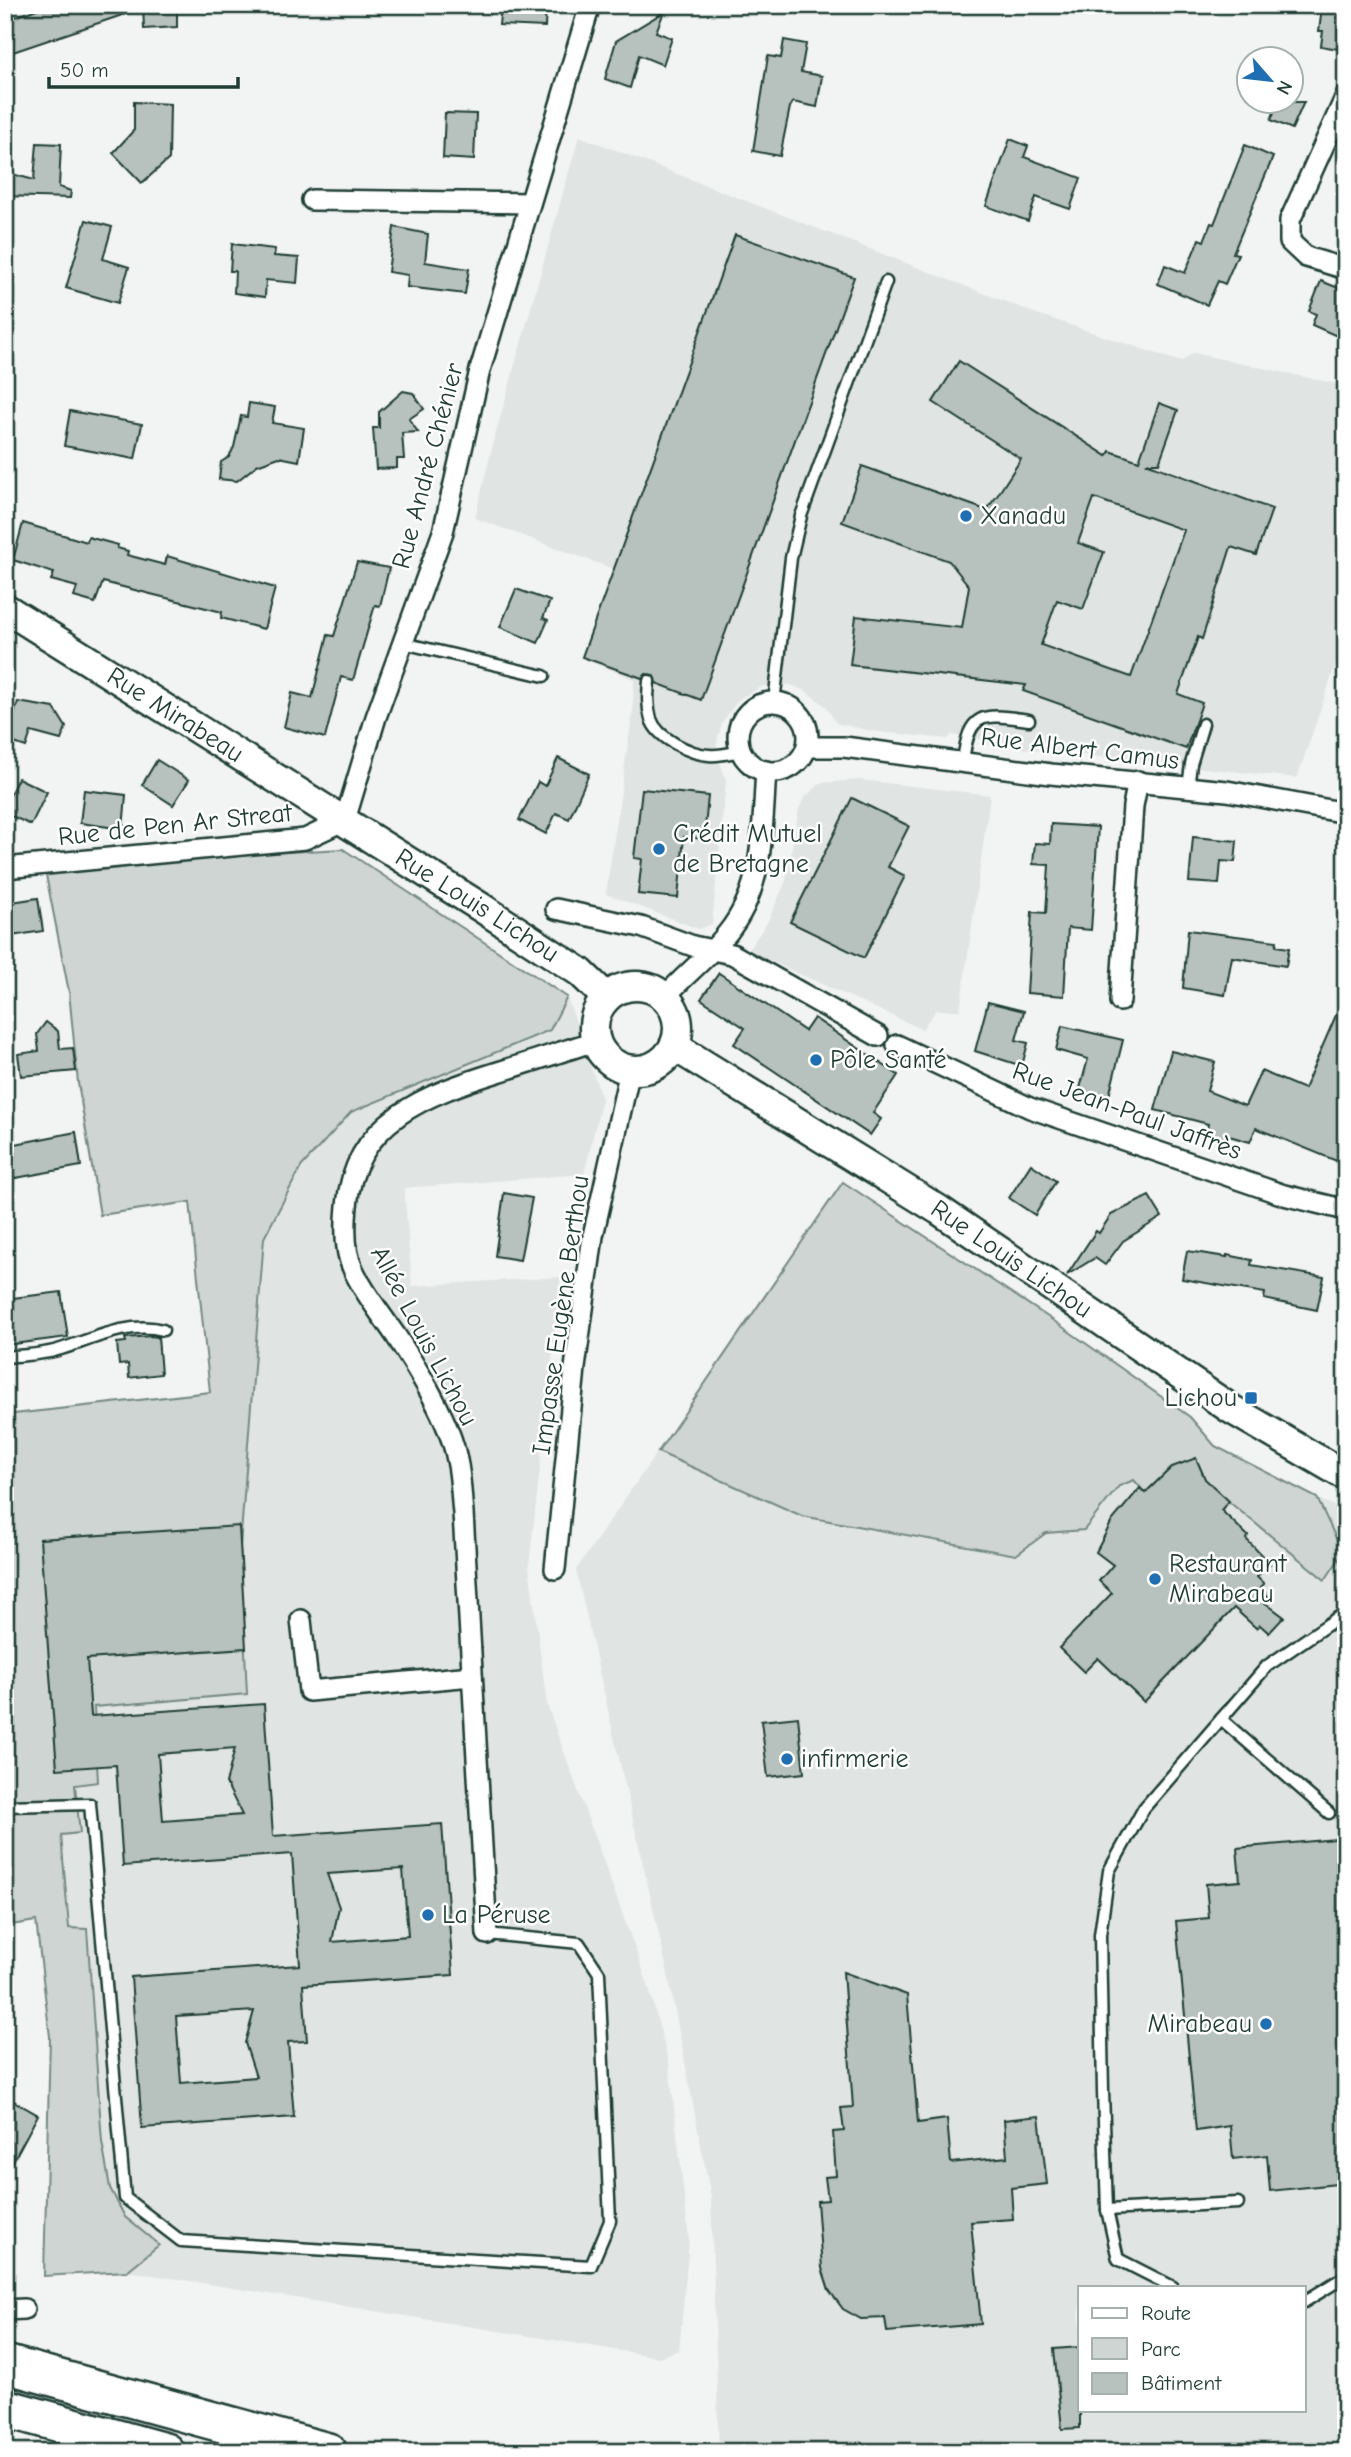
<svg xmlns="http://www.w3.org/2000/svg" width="1351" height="2457" font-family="'Comic Neue',sans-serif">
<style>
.built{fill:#e0e4e3;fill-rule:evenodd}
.green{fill:#ced5d3;stroke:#768984;stroke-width:2}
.building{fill:#b7c1bd;stroke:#1f3d34;stroke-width:2;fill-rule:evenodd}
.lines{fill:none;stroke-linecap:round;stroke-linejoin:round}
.lane-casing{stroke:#1f3d34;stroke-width:15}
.street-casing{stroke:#1f3d34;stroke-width:24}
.secondary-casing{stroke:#1f3d34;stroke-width:33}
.highway-casing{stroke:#1f3d34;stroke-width:42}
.lane{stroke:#fff;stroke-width:10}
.street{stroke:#fff;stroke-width:19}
.secondary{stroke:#fff;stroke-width:28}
.highway{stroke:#fff;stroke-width:37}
.poi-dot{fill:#1f6fb2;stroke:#fff;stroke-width:2.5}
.labels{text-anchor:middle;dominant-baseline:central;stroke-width:5;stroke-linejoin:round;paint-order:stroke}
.street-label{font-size:26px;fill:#1f3d34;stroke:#fff}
.poi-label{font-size:26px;fill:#1f3d34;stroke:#fff;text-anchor:start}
</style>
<rect width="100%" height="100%" fill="#f2f3f3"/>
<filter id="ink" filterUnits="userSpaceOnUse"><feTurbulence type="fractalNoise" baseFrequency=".0143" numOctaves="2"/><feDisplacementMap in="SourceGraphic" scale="14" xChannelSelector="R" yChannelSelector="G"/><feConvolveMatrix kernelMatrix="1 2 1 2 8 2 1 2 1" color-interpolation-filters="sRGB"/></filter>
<g filter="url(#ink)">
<g class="built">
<polygon points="579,136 1037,314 1181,362 1193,353 1346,386 1346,634 1297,778 1000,746 985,744 981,739 951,735 948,739 871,731 836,723 826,706 804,690 791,685 763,686 739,699 723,721 718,736 716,750 726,780 712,924 699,929 606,894 633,710 634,679 581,658 614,569 475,518 494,440"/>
<polygon points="859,780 990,795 960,1010 936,1010 922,1029 748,951 768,921 786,881 799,809 804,798 821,783"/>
<polygon points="343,849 567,997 602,1099 584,1174 404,1188 412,1286 561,1277 529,1566 547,1705 648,1985 669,2063 689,2241 679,2350 659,2357 128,2271 44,2276 50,2037 36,1921 5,1926 5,1415 210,1392 190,1202 100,1215 78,1083 69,992 54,905 48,892"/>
<path d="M 843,1182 L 1190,1417 L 1215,1446 L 1258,1470 L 1346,1512 L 1346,2452 L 719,2452 L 711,2197 L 667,1969 L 576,1570 ZM 1080,2287 L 1304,2287 L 1304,2410 L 1080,2410 Z"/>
</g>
<g class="green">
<polygon points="343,849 567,997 550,1030 351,1112 301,1167 264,1238 240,1547 247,1694 94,1707 98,1782 75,1785 80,1833 61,1835 69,1928 87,1929 102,2142 110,2188 125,2217 159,2245 127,2271 44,2276 50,2037 36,1921 5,1926 5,1415 210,1392 190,1202 100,1215 78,1083 69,992 44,865"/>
<polygon points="843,1182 1057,1323 1190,1417 1215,1446 1317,1498 1343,1553 1325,1580 1207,1484 1196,1459 1172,1467 1145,1493 1134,1480 1119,1486 1084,1530 1046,1533 1016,1555 802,1516 658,1452"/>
</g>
<g class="building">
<polygon points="47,5 137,5 137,10 13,52 5,31 5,21"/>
<polygon points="143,5 177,5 177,27 144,29"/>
<polygon points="501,5 546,5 545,27 499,25"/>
<polygon points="1322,8 1341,11 1341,16 1346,17 1344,50 1321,46 1323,31 1319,31"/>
<polygon points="664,12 656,32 672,38 663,65 639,55 630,88 605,79 616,41"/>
<polygon points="784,40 806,44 801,72 822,76 817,107 793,102 790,107 780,156 753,151 768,56 781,58"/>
<polygon points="134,102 170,104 169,159 142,183 113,153 134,130"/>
<polygon points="1278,102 1304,102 1292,129 1271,120"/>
<polygon points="445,113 476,114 474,160 443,158"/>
<polygon points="1010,139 1028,146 1024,157 1081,178 1070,209 1036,197 1028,221 986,206"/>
<polygon points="37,143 61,144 59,187 71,191 70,198 5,196 5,172 34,180"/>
<polygon points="1245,145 1273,157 1233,253 1238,254 1225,284 1218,281 1207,305 1158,284 1165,265 1185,273 1199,239 1204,241 1211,223 1214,224"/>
<polygon points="86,220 112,227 103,259 129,267 118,303 66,288"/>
<polygon points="394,227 428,234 425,262 469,269 465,294 407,287 408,275 388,272"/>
<polygon points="735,235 854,277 701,700 656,683 653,675 646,674 642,678 582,657"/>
<polygon points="232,244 275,249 274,256 299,258 297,283 266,280 265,297 234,293 235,271 230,271"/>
<polygon points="1321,281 1346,291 1346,340 1312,325 1316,314 1309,311"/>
<path d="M 959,361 L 1107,456 L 1110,451 L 1139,461 L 1159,403 L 1178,410 L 1159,463 L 1146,463 L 1272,509 L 1256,555 L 1231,547 L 1202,639 L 1198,637 L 1178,694 L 1202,703 L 1186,749 L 1023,691 L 1026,685 L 850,665 L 856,616 L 962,628 L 969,586 L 949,561 L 842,522 L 862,466 L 986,510 L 997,496 L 1021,459 L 933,402 ZM 1094,498 L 1184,530 L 1131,677 L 1041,645 L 1057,600 L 1083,609 L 1104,552 L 1078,543 Z"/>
<polygon points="403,391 413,393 424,409 409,419 418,432 402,433 404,459 397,459 397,468 376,469 373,428 379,428 379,412"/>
<polygon points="249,403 275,407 272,423 304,428 299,461 279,457 257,465 237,481 219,479 221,462 229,457 234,447 241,416 247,417"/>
<polygon points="70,411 142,424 135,459 64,446"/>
<polygon points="23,523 87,542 88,537 118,545 117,548 128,551 127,555 165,565 167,556 275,588 264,629 221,618 222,612 103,582 95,603 74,597 77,587 51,580 54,573 13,560"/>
<polygon points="357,562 389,568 380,606 375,605 353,680 341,677 325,738 284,727 292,693 312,698 328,635 334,636"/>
<polygon points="516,589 550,601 543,618 548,620 538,643 500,627"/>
<polygon points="18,702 54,708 66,727 61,740 31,732 26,747 5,740"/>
<polygon points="558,758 589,774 569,819 556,813 546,834 519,820 538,782 545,786"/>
<polygon points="157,760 189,780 173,805 142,785"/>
<polygon points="18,778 47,792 31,825 5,813 5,805"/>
<polygon points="642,789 708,796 704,839 684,837 678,898 638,894 642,859 634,858"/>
<polygon points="84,790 126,795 123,829 80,823"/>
<polygon points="852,798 909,826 888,867 905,876 864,958 790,922"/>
<polygon points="1051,824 1098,827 1091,930 1068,928 1064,996 1027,993 1032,912 1046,913 1049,865 1033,864 1035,843 1050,844"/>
<polygon points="1193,837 1237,841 1235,862 1221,861 1219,884 1189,882"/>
<polygon points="38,898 43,931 5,937 5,903"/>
<polygon points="1188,930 1277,941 1276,946 1289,948 1286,966 1232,957 1225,995 1183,988"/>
<polygon points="719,973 805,1031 814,1018 898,1075 873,1113 881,1119 870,1135 734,1044 745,1028 701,999"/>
<polygon points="1346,992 1346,1146 1339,1162 1256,1128 1250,1142 1229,1136 1228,1139 1206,1133 1208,1124 1155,1110 1171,1051 1215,1062 1207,1091 1245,1106 1261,1071 1304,1089"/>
<polygon points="988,1002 1024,1011 1016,1040 1028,1043 1022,1066 975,1051"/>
<polygon points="46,1022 58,1031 60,1049 73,1048 76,1071 21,1076 18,1054 39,1051 37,1034"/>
<polygon points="1062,1026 1123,1040 1109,1096 1100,1094 1100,1098 1079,1092 1088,1059 1056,1050"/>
<polygon points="76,1132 81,1166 5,1180 5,1146"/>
<polygon points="1031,1164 1056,1181 1035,1215 1009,1198"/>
<polygon points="504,1193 532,1198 520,1260 495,1256"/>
<polygon points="1149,1196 1162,1217 1123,1241 1105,1265 1095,1258 1067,1275 1096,1231 1099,1233 1111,1215"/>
<polygon points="1187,1251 1227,1257 1227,1255 1252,1260 1251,1265 1324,1277 1317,1310 1264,1299 1265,1293 1182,1279"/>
<polygon points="61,1292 68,1337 5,1345 5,1299"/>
<polygon points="151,1336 158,1337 161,1374 129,1378 128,1364 119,1365 117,1343 126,1342 125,1338"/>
<polygon points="1196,1458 1205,1479 1229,1501 1221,1510 1248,1536 1246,1539 1270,1564 1257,1577 1264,1584 1260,1588 1269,1597 1264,1602 1284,1617 1269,1633 1260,1625 1256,1628 1234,1608 1144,1702 1098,1658 1084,1672 1059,1648 1112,1593 1099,1581 1113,1565 1096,1552 1112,1521 1140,1488 1145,1493 1172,1467"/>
<path d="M 239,1526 L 246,1648 L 87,1659 L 91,1716 L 264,1704 L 273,1836 L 442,1824 L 453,1975 L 303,1985 L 307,2041 L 288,2042 L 294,2117 L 142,2128 L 131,1977 L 300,1965 L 292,1854 L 123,1866 L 116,1765 L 57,1769 L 40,1539 ZM 235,1748 L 226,1783 L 242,1815 L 163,1821 L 158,1754 ZM 403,1869 L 408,1936 L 332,1942 L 339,1907 L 327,1874 ZM 254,2011 L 245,2043 L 256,2077 L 181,2083 L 176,2016 Z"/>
<polygon points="798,1717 804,1773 768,1777 761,1721"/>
<polygon points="1346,1838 1346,2183 1270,2191 1267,2155 1233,2159 1230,2126 1196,2131 1176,1921 1209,1918 1206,1884 1240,1881 1237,1848"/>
<polygon points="843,1972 907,1995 918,2123 947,2119 951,2163 1007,2157 1004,2120 1039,2116 1047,2184 1011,2188 1013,2219 971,2222 981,2324 887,2332 885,2318 861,2319 843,2309 829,2290 822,2268 817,2201 828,2200 825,2177 836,2176 833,2132 844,2131 841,2108 853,2107"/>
<polygon points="5,2096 38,2115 5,2176"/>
<polygon points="1080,2347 1080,2428 1062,2429 1054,2349"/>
</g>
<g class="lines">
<defs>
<g id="lane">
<polyline points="403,643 544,676"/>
<path d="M 649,681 C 648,694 647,706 651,719 C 657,738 690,754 709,755 C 719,756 731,753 742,751"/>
<polyline points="774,702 791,558 801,516 886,282"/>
<path d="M 963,762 C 969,710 983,714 1029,720"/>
<polyline points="1188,788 1191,764 1203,724"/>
<path d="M 5,1357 C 23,1355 43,1355 61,1349 C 93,1339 129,1321 163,1330"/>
<polyline points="1221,1719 1329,1813"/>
<polyline points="5,1806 90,1804 125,2198 181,2241 591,2266 610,2221 599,1973 579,1943 487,1934"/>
<polyline points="1107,2210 1238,2203"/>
<polyline points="1173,2287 1118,2259 1107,2210 1103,2091 1100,1935 1109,1871 1144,1808 1267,1666 1346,1612"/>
<polyline points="1304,2302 1346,2276"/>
</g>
<g id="street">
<polyline points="1346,96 1290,220 1290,242 1306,257 1346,269"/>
<polyline points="312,200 530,203"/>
<circle cx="773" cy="737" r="35"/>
<polyline points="807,747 844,747 1051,774 1227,791 1346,813"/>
<polyline points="5,868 305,839 345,820 376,717 443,532 480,370 590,5"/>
<polyline points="556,909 641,927 693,946 732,954 878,1036"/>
<path d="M 665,997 C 686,973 714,953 732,927 C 765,882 762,824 766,771"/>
<polyline points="1120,1001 1133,806 1138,781"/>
<polyline points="897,1045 1030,1108 1284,1195 1346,1210"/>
<polyline points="555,1569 575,1368 593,1236 630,1070"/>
<polyline points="301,1620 309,1691 472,1676"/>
<path d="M 487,1934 L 463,1513 C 461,1495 461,1477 457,1460 C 450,1421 418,1370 396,1336 C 382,1315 363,1292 353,1269 C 344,1251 345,1226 347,1206 C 354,1120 428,1094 498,1072 C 531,1062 563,1051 595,1041"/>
<polyline points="5,2310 24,2309"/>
</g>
<g id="secondary">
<path id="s1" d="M 5,608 L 482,908 L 580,972 L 606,997"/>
<circle cx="636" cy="1028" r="42"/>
<path id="s2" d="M 674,1046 L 939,1210 L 1231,1409 L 1346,1476"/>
</g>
<g id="highway">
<polyline points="5,2364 328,2452"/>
<polyline points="5,2408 165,2452"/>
</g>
</defs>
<use href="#lane" class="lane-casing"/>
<use href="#street" class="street-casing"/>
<use href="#secondary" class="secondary-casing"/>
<use href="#highway" class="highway-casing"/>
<use href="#lane" class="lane"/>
<use href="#street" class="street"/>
<use href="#secondary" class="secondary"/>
<use href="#highway" class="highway"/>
</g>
</g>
<g class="poi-dot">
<circle cx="966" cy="516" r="7"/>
<circle cx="659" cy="849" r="7"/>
<circle cx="816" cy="1060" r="7"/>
<rect x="1244" y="1391" width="14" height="14" rx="3.5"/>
<circle cx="1155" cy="1579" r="7"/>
<circle cx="787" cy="1759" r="7"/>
<circle cx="428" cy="1915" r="7"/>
<circle cx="1266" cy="2024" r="7"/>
</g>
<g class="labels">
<g class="street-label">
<text transform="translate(428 466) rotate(-75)">Rue André Chénier</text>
<text stroke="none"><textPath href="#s1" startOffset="201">Rue Mirabeau</textPath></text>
<text transform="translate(1080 749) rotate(7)">Rue Albert Camus</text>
<text transform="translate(175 825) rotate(-6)">Rue de Pen Ar Streat</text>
<text stroke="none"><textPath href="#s1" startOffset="558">Rue Louis Lichou</textPath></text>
<text transform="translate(1127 1111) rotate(20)">Rue Jean-Paul Jaffrès</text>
<text stroke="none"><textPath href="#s2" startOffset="399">Rue Louis Lichou</textPath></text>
<text transform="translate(561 1315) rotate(-82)">Impasse Eugène Berthou</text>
<text transform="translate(424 1336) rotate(62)">Allée Louis Lichou</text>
</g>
<g class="poi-label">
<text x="980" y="516">Xanadu</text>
<text x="673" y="834">Crédit Mutuel<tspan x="673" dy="30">de Bretagne</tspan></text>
<text x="830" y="1060">Pôle Santé</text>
<text x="1237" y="1398" text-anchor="end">Lichou</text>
<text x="1169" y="1564">Restaurant<tspan x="1169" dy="30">Mirabeau</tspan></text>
<text x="801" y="1759">infirmerie</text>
<text x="442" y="1915">La Péruse</text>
<text x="1252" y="2024" text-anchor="end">Mirabeau</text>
</g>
</g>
<rect width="1351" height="2457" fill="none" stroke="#fff" stroke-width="28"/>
<rect x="14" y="14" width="1323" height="2429" fill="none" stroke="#1f3d34" stroke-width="2.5" filter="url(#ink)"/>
<rect x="1078" y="2286" width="228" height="126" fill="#ffffff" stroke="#a5b1ae" stroke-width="2"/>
<rect x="1092" y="2308" width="35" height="10" fill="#ffffff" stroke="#a5b1ae" stroke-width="2"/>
<text x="1141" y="2320" font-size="21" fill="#1f3d34">Route</text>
<rect x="1092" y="2338" width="35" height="21" fill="#ced5d3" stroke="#a5b1ae" stroke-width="2"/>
<text x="1141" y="2356" font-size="21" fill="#1f3d34">Parc</text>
<rect x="1092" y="2373" width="35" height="21" fill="#b7c1bd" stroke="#a5b1ae" stroke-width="2"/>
<text x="1141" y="2390" font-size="21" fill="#1f3d34">Bâtiment</text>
<g transform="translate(1270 80) rotate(118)"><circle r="33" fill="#ffffff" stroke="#a5b1ae" stroke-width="2"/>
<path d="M0-5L12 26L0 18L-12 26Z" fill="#1f6fb2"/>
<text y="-10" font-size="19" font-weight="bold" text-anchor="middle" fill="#1f3d34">N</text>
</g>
<path d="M49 77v10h189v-10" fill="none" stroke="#1f3d34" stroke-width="3.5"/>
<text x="60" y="77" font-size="21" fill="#1f3d34" stroke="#ffffff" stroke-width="5" paint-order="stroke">50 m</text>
</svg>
